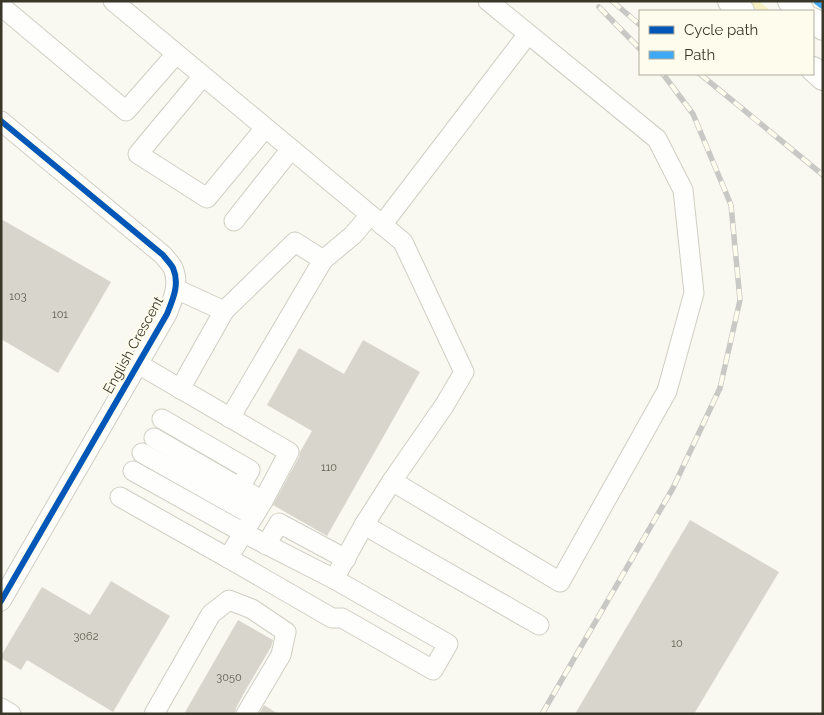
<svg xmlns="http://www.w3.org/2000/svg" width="824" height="715" font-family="Raleway,sans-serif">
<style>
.green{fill:#f6f0c3}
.building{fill:#d8d6cc}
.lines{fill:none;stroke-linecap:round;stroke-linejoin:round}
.minor-casing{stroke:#cfcec3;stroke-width:21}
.major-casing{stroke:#cfcec3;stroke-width:26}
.minor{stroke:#fefefd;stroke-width:19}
.major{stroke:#fefefd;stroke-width:24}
.rail-casing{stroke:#c8c8c5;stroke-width:5.5}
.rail{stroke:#fefced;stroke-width:4;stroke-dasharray:11;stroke-linecap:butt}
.quiet{stroke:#3fa9f5;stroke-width:5;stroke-dasharray:10 5;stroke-linecap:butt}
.cycleway-casing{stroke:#fefced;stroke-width:9}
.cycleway{stroke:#0057b8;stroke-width:6}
.labels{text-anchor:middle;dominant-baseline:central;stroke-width:4;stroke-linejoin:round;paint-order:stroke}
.number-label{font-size:11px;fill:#605f51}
.street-label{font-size:14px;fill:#383728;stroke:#fefced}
</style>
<rect width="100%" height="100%" fill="#faf9f1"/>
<polygon class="green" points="746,1 758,1 771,11 758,11"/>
<g class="building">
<polygon points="1,219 111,282 58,373 1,339"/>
<polygon points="363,340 420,372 327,536 273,505 299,457 300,452 312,431 267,405 299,348 344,374"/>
<polygon points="690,520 779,572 694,714 575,714"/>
<polygon points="111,581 170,616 113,712 27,660 21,670 1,658 1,656 42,587 90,615"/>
<polygon points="238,620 273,640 271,647 244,693 236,708 235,714 184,714"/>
<polygon points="264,705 278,714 259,714"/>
</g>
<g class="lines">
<defs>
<g id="minor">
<polyline points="113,1 403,242 464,372 444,406 392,481 364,525 334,579 448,644 433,670 342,618 332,618 228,558"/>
<polyline points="1,6 126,111 176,54"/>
<polyline points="203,76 138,154 207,198 265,128"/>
<path d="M 1,121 L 163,255 C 166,259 171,264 173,268 C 180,284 173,299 167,314 L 1,601"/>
<polyline points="234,221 291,149"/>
<polyline points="382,225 528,34"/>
<polyline points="323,260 353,235 370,215"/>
<polyline points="176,289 224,311 295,242 323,260 230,418"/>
<polyline points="180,389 224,311"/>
<polyline points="162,419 250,470 240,488"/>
<polyline points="154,438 263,501"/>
<polyline points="142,453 254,516"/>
<polyline points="133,471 244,533 334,579"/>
<polyline points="392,481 560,582 667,391 694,293 683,190 657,139 488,1"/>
<polyline points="120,497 228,558 263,501 289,452 138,364"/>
<polyline points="364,525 539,625"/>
<polyline points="266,545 279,523 346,559"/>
<polyline points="1,708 11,714"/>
<polyline points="154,714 211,614 229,600 252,609 286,632 281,655 246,714"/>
</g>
<g id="major">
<polyline points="730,1 742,11"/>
<polyline points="790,1 802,11"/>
<polyline points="813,20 823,28"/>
<polyline points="813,69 823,78"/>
</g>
</defs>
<use href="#minor" class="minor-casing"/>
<use href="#major" class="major-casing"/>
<use href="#minor" class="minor"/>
<use href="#major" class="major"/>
<defs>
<g id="rail">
<polyline points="612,1 640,25"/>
<polyline points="599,7 640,49"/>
<polyline points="700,74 823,175"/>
<polyline points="542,714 673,488 720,388 740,300 731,205 693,114 663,74"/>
</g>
</defs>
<use href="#rail" class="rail-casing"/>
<use href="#rail" class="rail"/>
<polyline class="quiet" points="815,1 823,7"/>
<defs>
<path id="cycleway" d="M 1,121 L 163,255 C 166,259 171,264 173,268 C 180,284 173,299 167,314 L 1,601"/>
</defs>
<use href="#cycleway" class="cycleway-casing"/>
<use href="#cycleway" class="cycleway"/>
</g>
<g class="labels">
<g class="number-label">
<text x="18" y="296">103</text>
<text x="60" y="314">101</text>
<text x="329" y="467">110</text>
<text x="86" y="636">3062</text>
<text x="677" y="643">10</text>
<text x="229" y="677">3050</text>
</g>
<g class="street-label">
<text transform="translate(133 345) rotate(-61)">English Crescent</text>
</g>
</g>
<rect width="824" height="715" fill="none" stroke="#383728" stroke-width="5"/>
<rect x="639" y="10" width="175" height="65" fill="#fefced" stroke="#afad9e"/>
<rect x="649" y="26" width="25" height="8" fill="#0057b8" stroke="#afad9e"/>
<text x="684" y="35" font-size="15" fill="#383728">Cycle path</text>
<rect x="649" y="51" width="25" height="8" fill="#3fa9f5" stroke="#afad9e"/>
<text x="684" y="60" font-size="15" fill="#383728">Path</text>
</svg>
